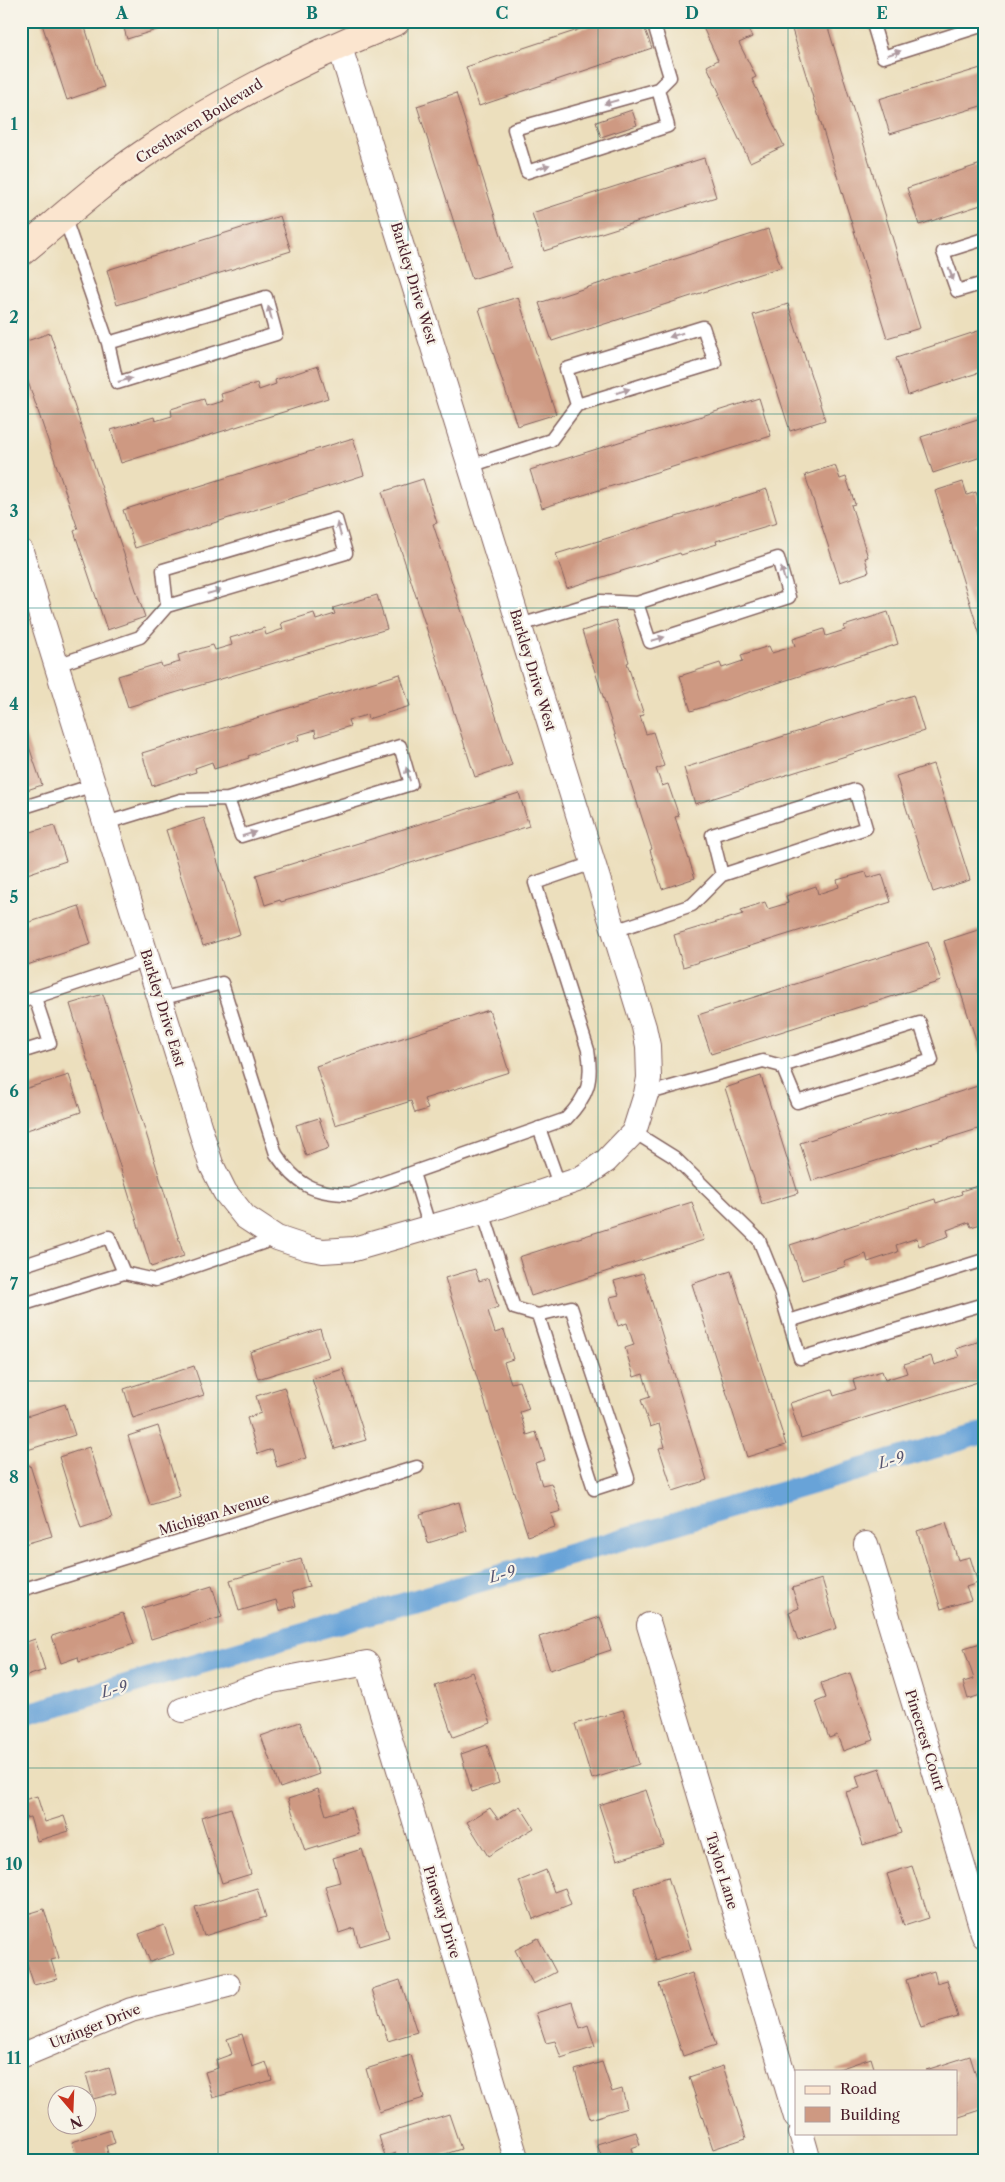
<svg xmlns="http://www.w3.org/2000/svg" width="1005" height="2182" font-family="'Libre Caslon Text',serif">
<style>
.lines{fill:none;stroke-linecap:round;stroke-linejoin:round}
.canal{stroke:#68a3d8;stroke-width:22}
.building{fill:#ce9982}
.lane-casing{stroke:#83625e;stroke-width:15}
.street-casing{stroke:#83625e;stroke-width:26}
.secondary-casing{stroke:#83625e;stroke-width:30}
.lane{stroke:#fff;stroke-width:12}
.street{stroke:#fff;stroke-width:24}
.secondary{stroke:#fbe5cf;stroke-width:28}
.oneway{fill:#ae9aa0}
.grid{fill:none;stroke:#0f766e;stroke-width:1;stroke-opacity:0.55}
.labels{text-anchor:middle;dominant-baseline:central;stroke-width:4.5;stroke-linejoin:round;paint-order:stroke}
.street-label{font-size:14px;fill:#4a1f2b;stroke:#f7f3e8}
.water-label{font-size:15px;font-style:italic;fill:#565470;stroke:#f7f3e8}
.neatline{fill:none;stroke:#0f766e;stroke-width:2}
.grid-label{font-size:16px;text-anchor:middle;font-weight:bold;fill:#0f766e}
</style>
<rect width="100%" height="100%" fill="#f7f3e8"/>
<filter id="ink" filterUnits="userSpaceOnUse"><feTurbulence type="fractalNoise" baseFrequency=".02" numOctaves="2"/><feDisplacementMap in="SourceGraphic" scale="10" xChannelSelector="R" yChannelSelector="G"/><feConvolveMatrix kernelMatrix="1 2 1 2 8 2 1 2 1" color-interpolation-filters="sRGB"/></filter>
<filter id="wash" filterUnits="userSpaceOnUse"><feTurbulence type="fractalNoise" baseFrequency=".0096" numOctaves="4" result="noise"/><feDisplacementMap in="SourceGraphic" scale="20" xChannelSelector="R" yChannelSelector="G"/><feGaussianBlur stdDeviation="1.12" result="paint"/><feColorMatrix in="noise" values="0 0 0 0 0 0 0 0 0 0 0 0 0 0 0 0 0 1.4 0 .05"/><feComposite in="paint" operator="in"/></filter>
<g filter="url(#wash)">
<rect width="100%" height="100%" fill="#ecdfbd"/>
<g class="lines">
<polyline class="canal" points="21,1716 984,1433"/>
</g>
<g id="blocks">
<g class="building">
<polygon points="41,21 83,21 104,87 67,100"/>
<polygon points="122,21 182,21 182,22 127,39"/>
<polygon points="605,21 642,21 652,48 479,106 466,67"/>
<polygon points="700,21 744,21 752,37 739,43 756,77 752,79 784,146 750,162 718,95 720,94 707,66 718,60"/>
<polygon points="796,21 826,21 920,328 887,338 790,23"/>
<polygon points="984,67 984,105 890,134 879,99"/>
<polygon points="456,93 511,267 472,279 417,106"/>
<polygon points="632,110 637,125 601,137 596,122"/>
<polygon points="704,158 716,197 544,251 532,213"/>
<polygon points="984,163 984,204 919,225 907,188"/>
<polygon points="280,216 291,251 117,305 107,270"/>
<polygon points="768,229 781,267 552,341 539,303"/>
<polygon points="518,297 556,414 517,426 479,309"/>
<polygon points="788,304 825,420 790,431 753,315"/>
<polygon points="984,329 984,371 908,395 896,358"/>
<polygon points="50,333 145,617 107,630 74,531 78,529 21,361 21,343"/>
<polygon points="318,366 328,398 121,463 111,430 154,417 155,421 172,416 171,409 204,399 206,406 223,401 221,394 257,383 259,390 276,384 275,380"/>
<polygon points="759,398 771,436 542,508 530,470"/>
<polygon points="984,417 984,456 933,473 921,437"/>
<polygon points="353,438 364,475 135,548 123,510"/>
<polygon points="835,465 840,479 846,477 855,504 851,505 868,557 865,558 869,572 840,582 805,475"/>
<polygon points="423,479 437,523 433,524 512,765 475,777 382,492"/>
<polygon points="963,482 967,495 976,492 984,516 984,522 976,524 984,546 983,645 935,491"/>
<polygon points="767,489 777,523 716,541 717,544 681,555 680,553 567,588 556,554"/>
<polygon points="377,595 387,629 128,707 118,676 161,663 162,667 180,662 178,655 213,645 215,650 232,645 230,638 264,628 266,635 283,629 281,623 314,613 316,620 335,614 333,608"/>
<polygon points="888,612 898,644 691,711 680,676 720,663 722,668 743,661 741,655 769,646 772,653 795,646 793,639 824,629 826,636 845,630 844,626"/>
<polygon points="616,620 629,662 627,663 644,715 640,716 646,734 653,732 664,766 656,769 662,786 668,784 679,816 675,817 695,878 662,889 650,850 652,849 582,631"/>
<polygon points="400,674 410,706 368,719 367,715 348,720 350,726 316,737 315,730 298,735 299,740 248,756 249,758 214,769 212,762 195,768 196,772 152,786 142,753"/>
<polygon points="913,695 924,731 695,804 684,768"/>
<polygon points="21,723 42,785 21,792"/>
<polygon points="933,764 970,880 933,892 896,776"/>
<polygon points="519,793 529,826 334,887 281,902 280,900 265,905 256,875"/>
<polygon points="204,818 240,934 203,946 166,830"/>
<polygon points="54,825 66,861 21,876 21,835"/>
<polygon points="866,872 868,878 882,874 891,902 683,967 674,935 743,914 741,910 765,902 768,909 788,903 786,896 816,886 818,894 839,887 837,880"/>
<polygon points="79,906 91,944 21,967 21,925"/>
<polygon points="981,929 984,936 983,1061 944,941"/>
<polygon points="928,942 941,981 711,1054 698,1015"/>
<polygon points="103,994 184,1256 151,1267 70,1004"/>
<polygon points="489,1010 509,1072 424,1099 428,1109 415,1113 411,1101 335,1125 316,1066"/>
<polygon points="69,1075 81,1112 21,1132 21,1090"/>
<polygon points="761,1076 798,1193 762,1204 725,1088"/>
<polygon points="984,1084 984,1127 812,1181 800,1143"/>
<polygon points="319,1118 329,1148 306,1156 296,1125"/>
<polygon points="984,1184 984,1223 971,1227 969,1222 947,1230 949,1236 919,1246 917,1238 896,1245 898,1252 868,1262 866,1254 844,1262 846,1266 802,1280 790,1245 935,1199 936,1203 962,1194 961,1191"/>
<polygon points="692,1202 704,1240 531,1296 519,1257"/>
<polygon points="475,1269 479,1281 489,1278 498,1307 488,1311 495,1333 504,1330 513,1359 504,1362 511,1383 519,1381 529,1409 520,1412 527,1435 536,1432 545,1460 535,1463 542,1485 551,1483 561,1511 551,1514 555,1527 528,1536 445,1278"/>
<polygon points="731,1271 786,1445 747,1457 692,1284"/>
<polygon points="643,1273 707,1480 673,1491 659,1448 665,1447 659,1424 650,1427 641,1400 650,1397 643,1374 634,1377 625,1348 634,1345 627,1323 618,1326 610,1297 619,1295 614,1281"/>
<polygon points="320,1329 329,1357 258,1379 250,1352"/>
<polygon points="983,1340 984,1380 801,1438 790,1403 832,1390 834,1396 856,1389 853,1380 882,1371 885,1380 907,1373 904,1364 931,1356 934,1365 959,1357 956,1349"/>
<polygon points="194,1366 204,1395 133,1418 124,1389"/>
<polygon points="343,1369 366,1440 335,1449 312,1379"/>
<polygon points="284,1387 306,1458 277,1467 272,1449 258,1454 247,1418 261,1413 256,1396"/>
<polygon points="65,1404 75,1435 21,1452 21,1418"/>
<polygon points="158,1426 180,1496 150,1505 128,1436"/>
<polygon points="89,1447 112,1518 81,1528 59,1457"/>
<polygon points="30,1465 52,1536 21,1545 21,1468"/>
<polygon points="459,1502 467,1531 428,1543 420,1514"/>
<polygon points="946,1522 958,1560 970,1557 978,1583 966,1587 971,1600 941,1609 917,1531"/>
<polygon points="301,1559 309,1587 292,1592 296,1606 279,1611 276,1600 239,1611 230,1580"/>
<polygon points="822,1579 837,1628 798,1641 789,1612 799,1608 792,1588"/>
<polygon points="212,1586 222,1617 151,1639 142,1608"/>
<polygon points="123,1613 134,1644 79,1662 78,1657 61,1663 52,1636"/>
<polygon points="600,1617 611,1650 550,1670 539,1637"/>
<polygon points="35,1639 45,1670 21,1678 21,1644"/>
<polygon points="984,1642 984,1694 968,1699 963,1682 974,1679 964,1648"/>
<polygon points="472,1672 491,1723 453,1737 435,1686"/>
<polygon points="850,1673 874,1740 843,1751 837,1735 829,1738 816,1702 826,1698 821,1683"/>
<polygon points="623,1710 639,1764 592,1779 575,1724"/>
<polygon points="300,1722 319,1774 280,1788 261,1736"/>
<polygon points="487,1745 499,1783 472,1792 461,1754"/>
<polygon points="880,1768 901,1833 863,1845 846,1792 860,1788 856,1776"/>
<polygon points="318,1789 326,1815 351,1807 359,1834 305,1851 288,1799"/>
<polygon points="646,1790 664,1845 617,1860 599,1805"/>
<polygon points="37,1796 45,1822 64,1816 69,1831 37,1841 30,1817 21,1819 21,1801"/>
<polygon points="520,1806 534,1828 488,1856 467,1822 490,1808 498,1819"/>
<polygon points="231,1808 251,1874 222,1883 201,1817"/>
<polygon points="362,1849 389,1937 359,1946 354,1928 339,1933 325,1886 340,1882 333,1858"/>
<polygon points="912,1866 929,1918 904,1926 887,1874"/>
<polygon points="546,1870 554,1892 565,1888 571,1904 533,1919 519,1881"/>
<polygon points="668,1877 691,1949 656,1960 634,1888"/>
<polygon points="257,1888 266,1917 204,1936 195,1907"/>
<polygon points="44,1909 59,1958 51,1960 57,1979 34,1985 23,1952 21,1952 21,1916"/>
<polygon points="164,1925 174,1954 150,1962 139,1934"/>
<polygon points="538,1938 556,1972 533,1984 515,1950"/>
<polygon points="934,1971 937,1983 947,1980 958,2017 921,2028 906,1980"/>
<polygon points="692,1973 716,2045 683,2056 659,1984"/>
<polygon points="400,1980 417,2032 388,2041 372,1989"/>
<polygon points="572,2002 580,2028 588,2025 595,2047 561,2058 555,2041 546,2043 536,2013"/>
<polygon points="242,2034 252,2067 266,2062 272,2080 213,2098 205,2072 218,2068 216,2060 232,2054 227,2039"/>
<polygon points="411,2055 424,2098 379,2112 366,2069"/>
<polygon points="970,2056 984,2101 984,2109 956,2118 956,2071 926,2070"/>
<polygon points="871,2058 875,2071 836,2071 836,2070"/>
<polygon points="602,2062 612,2092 622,2089 627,2108 590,2119 575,2070"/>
<polygon points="723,2066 746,2138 713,2149 689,2077"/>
<polygon points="109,2067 116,2093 93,2099 86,2074"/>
<polygon points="449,2114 461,2149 423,2161 398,2161 396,2153 385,2157 379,2136"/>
<polygon points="111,2130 115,2143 106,2146 110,2161 77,2161 72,2142"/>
<polygon points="636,2132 640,2145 631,2148 635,2161 603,2161 597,2144"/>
</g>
</g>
</g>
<g filter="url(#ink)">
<use href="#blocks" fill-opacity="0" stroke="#83625e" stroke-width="1"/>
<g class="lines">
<defs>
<g id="lane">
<polyline points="653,21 670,77 658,89 514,129 527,172 668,126 658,89"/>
<polyline points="872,21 883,57 984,25"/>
<polyline points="64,216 108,343 117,383 276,334 266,297 108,343"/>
<polyline points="984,239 943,252 957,291 984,283"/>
<polyline points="470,466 551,440 577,405 715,363 703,327 566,369 577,405"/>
<polyline points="520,625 600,601 637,603 778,558 789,597 650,642 637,603"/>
<polyline points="57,665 140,637 167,606 346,553 336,519 163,570 167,606"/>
<polyline points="21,808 94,785"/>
<polyline points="106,823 181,800 228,799 400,746 411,784 241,836 228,799"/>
<polyline points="614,931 692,905 722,875 866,828 855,790 712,835 722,875"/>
<path d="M 160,999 L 222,983 L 276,1154 C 297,1185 313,1194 351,1194 L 566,1119 C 588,1096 593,1081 588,1050 L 535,883 L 593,863"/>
<polyline points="21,1002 148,960"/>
<polyline points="21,1052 50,1043 35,998"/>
<polyline points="646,1094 763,1061 782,1066 920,1023 932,1060 797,1102 782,1066"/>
<polyline points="539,1128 560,1187"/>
<polyline points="634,1132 674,1157 759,1240 780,1292 800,1358 984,1304"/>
<polyline points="413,1173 430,1228"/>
<polyline points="483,1212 514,1308 538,1315 571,1307 628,1478 594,1489 538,1315"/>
<polyline points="21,1266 109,1237 124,1273"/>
<polyline points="21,1305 124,1273 155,1280 277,1238"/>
<polyline points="789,1321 984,1260"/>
<polyline points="21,1590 417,1467"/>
</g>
<g id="street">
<polyline points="21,551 211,1164 225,1192 245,1217 277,1238 307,1248 323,1251 354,1249 483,1212 580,1179 606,1161 634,1132 646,1094 649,1078 648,1046 644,1027 339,44"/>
<polyline points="866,1544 984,1936"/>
<polyline points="649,1625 796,2117"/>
<polyline points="182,1710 272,1681 367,1663 517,2161"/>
<polyline points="21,2056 131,2010 228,1985"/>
<polyline points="801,2133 809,2161"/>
</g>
<path id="secondary" d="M 21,252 C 61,219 99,184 142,155 C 221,100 307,57 396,21"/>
</defs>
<use href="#lane" class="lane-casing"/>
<use href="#street" class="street-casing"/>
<use href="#secondary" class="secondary-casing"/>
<use href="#lane" class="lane"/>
<use href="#street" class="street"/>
<use href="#secondary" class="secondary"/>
</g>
<defs><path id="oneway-solid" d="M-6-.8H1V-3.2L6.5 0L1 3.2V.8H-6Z" transform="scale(1.25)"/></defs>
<g class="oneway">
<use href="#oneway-solid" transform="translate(894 53) rotate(-17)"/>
<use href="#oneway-solid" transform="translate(611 102) rotate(164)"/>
<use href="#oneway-solid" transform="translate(543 167) rotate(-18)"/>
<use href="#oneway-solid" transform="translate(951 274) rotate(71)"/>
<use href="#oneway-solid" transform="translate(270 313) rotate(-105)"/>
<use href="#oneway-solid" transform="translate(676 335) rotate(163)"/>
<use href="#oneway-solid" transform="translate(125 380) rotate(-15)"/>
<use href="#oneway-solid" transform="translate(623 391) rotate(-17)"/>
<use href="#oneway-solid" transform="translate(339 529) rotate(-106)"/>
<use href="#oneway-solid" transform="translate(783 574) rotate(-106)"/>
<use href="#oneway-solid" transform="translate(214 592) rotate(-16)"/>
<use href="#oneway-solid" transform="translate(658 639) rotate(-16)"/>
<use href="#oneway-solid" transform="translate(408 774) rotate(-106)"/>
<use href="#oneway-solid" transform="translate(249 834) rotate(-17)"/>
</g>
</g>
<path class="grid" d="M 218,21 L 218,2161M 408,21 L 408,2161M 598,21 L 598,2161M 788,21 L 788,2161M 21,221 L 984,221M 21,414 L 984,414M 21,608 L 984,608M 21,801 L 984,801M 21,994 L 984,994M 21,1188 L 984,1188M 21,1381 L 984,1381M 21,1574 L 984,1574M 21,1768 L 984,1768M 21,1961 L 984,1961"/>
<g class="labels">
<g class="street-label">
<text transform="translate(199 121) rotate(-32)">Cresthaven Boulevard</text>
<text transform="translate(414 283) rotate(73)">Barkley Drive West</text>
<text transform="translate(533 670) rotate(73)">Barkley Drive West</text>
<text transform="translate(163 1008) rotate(73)">Barkley Drive East</text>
<text transform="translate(214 1514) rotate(-17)">Michigan Avenue</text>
<text transform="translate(925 1740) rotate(73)">Pinecrest Court</text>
<text transform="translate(722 1871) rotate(73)">Taylor Lane</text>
<text transform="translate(442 1912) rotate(73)">Pineway Drive</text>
<text transform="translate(95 2026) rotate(-22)">Utzinger Drive</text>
</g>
<g class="water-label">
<text transform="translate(891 1460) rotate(-16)">L-9</text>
<text transform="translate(502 1574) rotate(-16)">L-9</text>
<text transform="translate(114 1689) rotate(-16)">L-9</text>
</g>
</g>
<rect width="1005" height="2182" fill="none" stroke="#f7f3e8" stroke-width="55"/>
<rect x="795" y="2070" width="162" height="65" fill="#f7f3e8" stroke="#b29e9c"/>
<rect x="805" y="2086" width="25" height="8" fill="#fbe5cf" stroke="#b29e9c"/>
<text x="840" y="2094" font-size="15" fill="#4a1f2b">Road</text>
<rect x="805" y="2107" width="25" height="15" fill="#ce9982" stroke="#b29e9c"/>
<text x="840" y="2120" font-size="15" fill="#4a1f2b">Building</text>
<g transform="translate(72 2110) rotate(161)"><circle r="24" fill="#f7f3e8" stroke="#b29e9c"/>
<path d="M0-4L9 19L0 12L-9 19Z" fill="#c8321e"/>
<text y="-8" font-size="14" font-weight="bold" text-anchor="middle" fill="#4a1f2b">N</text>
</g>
<rect x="28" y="28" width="950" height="2126" class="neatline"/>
<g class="grid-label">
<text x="122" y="19">A</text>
<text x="312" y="19">B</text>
<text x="502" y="19">C</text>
<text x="692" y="19">D</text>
<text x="882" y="19">E</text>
<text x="14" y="130">1</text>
<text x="14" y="323">2</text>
<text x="14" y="517">3</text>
<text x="14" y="710">4</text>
<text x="14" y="903">5</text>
<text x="14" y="1097">6</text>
<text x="14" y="1290">7</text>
<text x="14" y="1483">8</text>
<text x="14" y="1677">9</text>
<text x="14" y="1870">10</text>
<text x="14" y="2064">11</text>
</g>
</svg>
